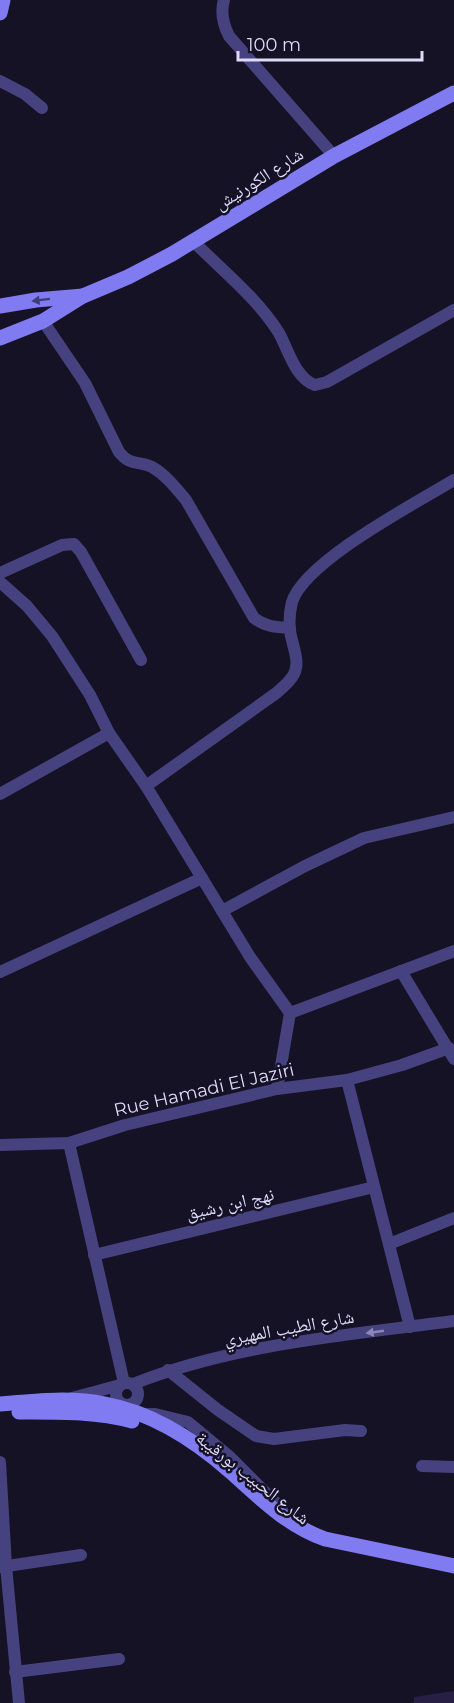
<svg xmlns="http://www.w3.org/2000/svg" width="454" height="1703" font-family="Montserrat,'Noto Naskh Arabic',sans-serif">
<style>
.building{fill:#282044}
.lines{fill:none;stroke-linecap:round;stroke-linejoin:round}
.street{stroke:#45427f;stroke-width:12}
.secondary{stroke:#807bf1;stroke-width:15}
.oneway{fill:#403c77}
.oneway2{fill:#8a86b7}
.labels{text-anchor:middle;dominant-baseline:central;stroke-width:5;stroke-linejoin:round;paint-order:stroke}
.street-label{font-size:18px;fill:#dedafb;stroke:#151225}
</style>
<rect width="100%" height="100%" fill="#151225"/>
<polygon class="building" points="454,1691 454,1703 414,1703 414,1697"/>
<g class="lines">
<g class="street">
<path d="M 224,0 C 220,13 223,24 229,36 L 334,156"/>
<polyline points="0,81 25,94 42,108"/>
<path d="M 193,241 C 222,270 257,298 279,333 C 288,349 295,378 315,385 L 327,382 L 454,310"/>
<path d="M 43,321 L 85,383 L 119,452 C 131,467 138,460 152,467 C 166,475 176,488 186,500 L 254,618 C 266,627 275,627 290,628"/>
<polyline points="0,573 62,545 74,544 81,552 141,660"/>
<polyline points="0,582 27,606 52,636 90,695 109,733 146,786 250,957 290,1013 277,1089"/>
<path d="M 146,786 L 275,694 C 282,688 290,682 294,674 C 301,661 291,643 290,630 C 289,621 290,610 292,602 C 305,561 416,503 454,480"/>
<polyline points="0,794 109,733"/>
<polyline points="222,911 305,866 364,838 454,817"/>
<polyline points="401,971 454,1059"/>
<polyline points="0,972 202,878"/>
<polyline points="290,1013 454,951"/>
<polyline points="347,1080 410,1327"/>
<polyline points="69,1143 124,1383"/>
<polyline points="0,1145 69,1143 125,1125 277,1089 347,1080 402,1065 449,1048"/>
<polyline points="389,1244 454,1218"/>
<polyline points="94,1255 374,1187"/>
<polyline points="168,1370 218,1410 256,1436 274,1439 345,1430 361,1431"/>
<circle cx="127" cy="1394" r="11"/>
<path d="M 133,1384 C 234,1344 347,1335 454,1321"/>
<polyline points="72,1398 120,1385"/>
<polyline points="146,1414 155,1414 188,1422 229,1456 282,1509"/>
<polyline points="0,1462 6,1566 19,1703"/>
<polyline points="422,1466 454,1467"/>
<polyline points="0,1567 81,1555"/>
<polyline points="15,1672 119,1659"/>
</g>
<g class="secondary">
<polyline points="0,13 3,0"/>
<polyline points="0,306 36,300 83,296"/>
<polyline points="0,338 43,321 83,296 128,277 172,254 334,156 454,93"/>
<path d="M 0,1404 C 34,1401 71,1397 105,1404 C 154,1413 196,1441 232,1473 C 261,1499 288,1526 325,1539 L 454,1566"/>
<path d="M 19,1412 C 57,1412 95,1411 132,1421"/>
</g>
</g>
<defs><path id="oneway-solid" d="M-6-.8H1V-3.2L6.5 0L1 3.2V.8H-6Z" transform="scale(1.5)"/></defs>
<use class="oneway" href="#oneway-solid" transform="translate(41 300) rotate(173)"/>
<use class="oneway2" href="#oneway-solid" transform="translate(375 1332) rotate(172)"/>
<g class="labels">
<g class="street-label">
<text transform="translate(259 179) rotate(-32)">شارع الكورنيش</text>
<text transform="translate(204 1090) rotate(-13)">Rue Hamadi El Jaziri</text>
<text transform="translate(230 1204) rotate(-13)">نهج ابن رشيق</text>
<text transform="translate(289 1328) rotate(-10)">شارع الطيب المهيري</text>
<text transform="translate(253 1478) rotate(38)">شارع الحبيب بورقيبة</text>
</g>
</g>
<path d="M238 51v9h184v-9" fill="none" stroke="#dedafb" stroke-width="3"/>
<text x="247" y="51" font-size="18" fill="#dedafb" stroke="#151225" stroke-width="4.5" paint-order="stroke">100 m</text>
</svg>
